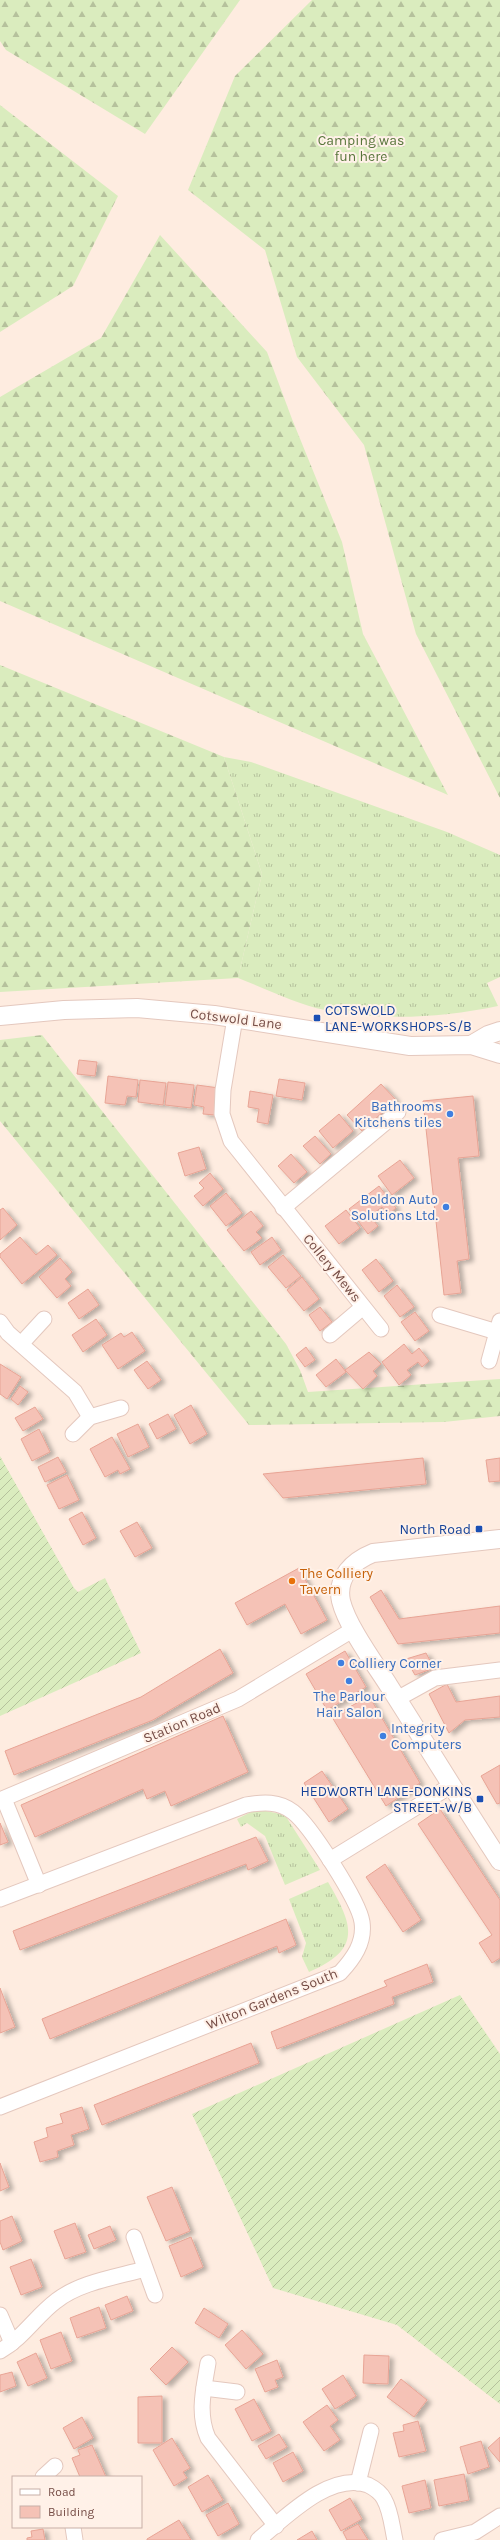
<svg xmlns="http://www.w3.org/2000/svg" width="500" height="2540" font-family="Karla,sans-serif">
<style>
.grass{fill:url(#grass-tufts)}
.forest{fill:url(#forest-firs)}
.garden{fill:url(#garden-furrows)}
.building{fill:#f5c2b6;stroke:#e8a495;filter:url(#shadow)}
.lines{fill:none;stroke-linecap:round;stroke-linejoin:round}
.minor-casing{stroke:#e4c8be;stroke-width:17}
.tertiary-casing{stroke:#e4c8be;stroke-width:20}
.minor{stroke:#fff;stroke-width:15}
.tertiary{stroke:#fff;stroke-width:18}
.transit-dot{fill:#1a4fb4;stroke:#fff1e8;stroke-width:1.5}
.shop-dot{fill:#3f7fe0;stroke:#fff1e8;stroke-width:1.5}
.food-dot{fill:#e8710a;stroke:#fff1e8;stroke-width:1.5}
.labels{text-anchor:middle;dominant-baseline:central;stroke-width:4;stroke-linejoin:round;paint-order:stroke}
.park-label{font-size:14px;fill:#58763b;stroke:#fff1e8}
.transit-label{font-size:14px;fill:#164399;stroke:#fff1e8;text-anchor:end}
.street-label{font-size:14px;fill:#764d46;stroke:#fff1e8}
.shop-label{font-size:14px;fill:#366cbe;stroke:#fff1e8;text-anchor:end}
.food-label{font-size:14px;fill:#c56008;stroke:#fff1e8;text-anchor:start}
</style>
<defs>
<pattern id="grass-tufts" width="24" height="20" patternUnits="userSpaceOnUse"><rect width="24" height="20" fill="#daecbe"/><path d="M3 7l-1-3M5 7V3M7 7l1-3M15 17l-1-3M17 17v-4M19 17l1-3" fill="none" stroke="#b5c19c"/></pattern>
<pattern id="forest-firs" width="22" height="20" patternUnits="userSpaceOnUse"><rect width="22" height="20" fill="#daecbe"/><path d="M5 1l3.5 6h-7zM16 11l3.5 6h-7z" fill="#b5c19c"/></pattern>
<pattern id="garden-furrows" width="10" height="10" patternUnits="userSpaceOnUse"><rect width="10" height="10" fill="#daecbe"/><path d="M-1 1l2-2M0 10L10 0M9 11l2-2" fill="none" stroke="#b5c19c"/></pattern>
<filter id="shadow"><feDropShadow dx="4.5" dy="2.5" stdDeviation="2" flood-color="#0004"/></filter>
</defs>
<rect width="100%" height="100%" fill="#feece0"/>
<g class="grass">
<path d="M 224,757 L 251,762 L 447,832 L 500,855 L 500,977 L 487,983 L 498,1006 C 441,1018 382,1021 325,1010 C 299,1005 264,988 238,978 L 262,874 Z"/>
<polygon points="257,1809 285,1815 320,1870 285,1885 265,1836 247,1823 241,1827 237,1819"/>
<path d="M 328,1882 C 353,1925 363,1949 309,1972 L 302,1957 L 306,1943 L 289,1899 Z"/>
</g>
<g class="forest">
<polygon points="0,0 240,0 145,134 6,50 0,41"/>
<polygon points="312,0 500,0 500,798 416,634 364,445 297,357 265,250 188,190 235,76"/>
<polygon points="0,105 118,196 73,286 0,332"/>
<polygon points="160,235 267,352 292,419 342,542 363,634 448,795 0,601 0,397 101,338"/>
<polygon points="0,665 224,757 262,874 238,978 0,992"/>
<polygon points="42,1035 286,1344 300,1370 308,1392 500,1379 500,1416 444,1422 249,1425 0,1121 0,1040"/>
</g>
<g class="garden">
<polygon points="0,1456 74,1588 78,1592 105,1578 141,1653 0,1716"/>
<polygon points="460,1995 500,2054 500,2404 397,2325 273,2288 192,2114"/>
</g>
<g class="building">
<polygon points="79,1060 97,1062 95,1076 77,1074"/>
<polygon points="108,1076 138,1080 136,1097 127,1096 125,1105 105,1103"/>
<polygon points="279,1079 305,1083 302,1100 276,1096"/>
<polygon points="140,1080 166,1083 163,1105 138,1102"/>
<polygon points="168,1082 194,1085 191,1108 165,1105"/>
<polygon points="381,1084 396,1100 362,1131 347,1115"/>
<polygon points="197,1085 219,1088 215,1115 203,1114 204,1107 194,1105"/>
<polygon points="250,1091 273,1095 268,1124 257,1122 259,1109 248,1107"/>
<polygon points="473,1096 479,1156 458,1158 469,1259 457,1261 461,1293 444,1295 423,1101"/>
<polygon points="339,1114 353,1131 333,1148 319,1131"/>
<polygon points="315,1136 331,1154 320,1164 303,1146"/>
<polygon points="199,1147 206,1169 185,1176 178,1153"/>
<polygon points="291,1154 307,1172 294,1183 278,1166"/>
<polygon points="400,1160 414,1178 392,1195 378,1176"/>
<polygon points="210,1173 223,1189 203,1206 194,1196 204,1188 199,1183"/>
<polygon points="379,1186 396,1208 388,1215 382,1207 370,1216 378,1226 368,1234 349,1209"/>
<polygon points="226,1193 242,1213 226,1226 210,1206"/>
<polygon points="3,1208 17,1225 0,1240 0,1210"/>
<polygon points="346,1210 360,1228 339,1244 325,1226"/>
<polygon points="251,1211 263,1226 256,1232 262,1238 244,1251 227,1230"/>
<polygon points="20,1237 36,1255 48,1245 57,1255 22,1284 0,1257 0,1254"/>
<polygon points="272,1237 281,1250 260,1265 251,1252"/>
<polygon points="283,1255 301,1276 286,1288 268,1267"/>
<polygon points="60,1258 72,1272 65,1279 71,1286 57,1298 39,1277"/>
<polygon points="376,1259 393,1281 379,1292 362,1270"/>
<polygon points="302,1277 319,1299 304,1311 287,1290"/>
<polygon points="397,1285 414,1307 400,1317 384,1296"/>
<polygon points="88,1289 99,1305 79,1319 68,1303"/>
<polygon points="320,1307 332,1322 320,1331 309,1315"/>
<polygon points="415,1312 429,1331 415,1341 401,1322"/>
<polygon points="96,1319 107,1335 83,1352 72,1335"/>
<polygon points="132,1332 145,1351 118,1369 102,1345 121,1333 124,1337"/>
<polygon points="404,1344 412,1354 419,1348 429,1361 422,1367 418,1362 407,1370 411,1375 399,1385 382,1362"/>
<polygon points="306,1347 315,1360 305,1367 296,1355"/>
<polygon points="369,1352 381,1364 373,1371 377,1376 363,1389 345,1370"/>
<polygon points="336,1359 346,1372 326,1387 316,1375"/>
<polygon points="147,1361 161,1380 148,1389 134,1370"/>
<polygon points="0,1364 21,1377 7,1399 0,1394"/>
<polygon points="20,1386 28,1392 18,1405 11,1399"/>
<polygon points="191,1405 207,1434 190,1444 174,1415"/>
<polygon points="35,1407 43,1419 23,1431 15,1418"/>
<polygon points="168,1414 176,1429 157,1439 149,1424"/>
<polygon points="138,1424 149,1447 128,1457 117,1434"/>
<polygon points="39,1429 50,1452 32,1461 21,1439"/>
<polygon points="112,1437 130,1469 120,1474 118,1470 105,1477 90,1449"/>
<polygon points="58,1457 66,1472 45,1482 38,1467"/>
<polygon points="423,1458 426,1484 283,1498 263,1474"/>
<polygon points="500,1458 500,1481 489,1482 486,1460"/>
<polygon points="67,1475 79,1500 59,1509 47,1485"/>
<polygon points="82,1512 96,1538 83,1545 69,1519"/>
<polygon points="137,1522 152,1548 135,1557 120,1531"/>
<polygon points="299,1568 327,1620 301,1634 285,1604 247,1625 235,1603"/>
<polygon points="381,1590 399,1619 500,1606 500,1633 398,1644 370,1597"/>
<polygon points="220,1649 233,1673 153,1720 14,1775 5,1751 141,1697"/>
<polygon points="345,1651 366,1687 327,1710 306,1674"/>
<polygon points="426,1653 434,1668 415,1675 406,1659"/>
<polygon points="447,1684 456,1702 500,1696 500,1717 465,1720 449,1733 429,1694"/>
<polygon points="369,1696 420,1783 386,1806 332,1717"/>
<polygon points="223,1716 248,1772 171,1806 165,1791 147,1799 143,1789 35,1837 21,1805"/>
<polygon points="500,1765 500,1803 497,1804 481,1776"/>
<polygon points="322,1771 348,1809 329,1822 304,1783"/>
<polygon points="440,1809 500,1900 500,1958 492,1963 479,1943 492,1935 418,1824"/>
<polygon points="0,1823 8,1842 0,1845"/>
<polygon points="256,1837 268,1861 248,1870 246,1864 20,1950 13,1931"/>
<polygon points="385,1864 421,1920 403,1932 366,1877"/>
<polygon points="286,1919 296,1945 279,1953 277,1946 50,2039 42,2019"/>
<polygon points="427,1964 433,1982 392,1997 394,2004 277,2049 271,2032 387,1986 384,1981"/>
<polygon points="0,1988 15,2027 0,2033"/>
<polygon points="251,2043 259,2063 102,2125 94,2105"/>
<polygon points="82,2107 89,2129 71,2135 74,2145 57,2151 58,2157 40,2162 34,2142 48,2137 46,2128 63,2123 60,2114"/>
<polygon points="0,2163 9,2187 0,2191"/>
<polygon points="172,2187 190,2231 166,2241 147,2197"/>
<polygon points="12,2216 22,2241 3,2250 0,2242 0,2221"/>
<polygon points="75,2223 86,2252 65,2259 54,2231"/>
<polygon points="110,2226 116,2240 94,2249 88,2235"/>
<polygon points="191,2237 203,2267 181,2277 169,2246"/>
<polygon points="31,2259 42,2287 21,2295 10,2267"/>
<polygon points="127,2296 133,2311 111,2320 105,2305"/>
<polygon points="99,2307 106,2328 77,2338 70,2318"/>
<polygon points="204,2308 228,2324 219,2338 195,2323"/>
<polygon points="242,2330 263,2354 246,2369 225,2345"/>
<polygon points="61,2332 72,2361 51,2369 40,2340"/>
<polygon points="172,2347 188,2362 166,2385 150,2369"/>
<polygon points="36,2353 47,2378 28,2386 17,2362"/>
<polygon points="364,2355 389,2356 388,2384 363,2383"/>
<polygon points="277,2360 283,2377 275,2380 278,2387 265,2392 255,2369"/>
<polygon points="12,2372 16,2386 0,2392 0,2375"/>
<polygon points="343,2375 356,2396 335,2409 322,2389"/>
<polygon points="401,2379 427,2400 414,2417 387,2397"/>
<polygon points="162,2396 162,2443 138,2443 138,2397"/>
<polygon points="254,2399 271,2431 252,2441 235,2409"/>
<polygon points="327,2405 338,2420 330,2426 340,2440 324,2451 303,2422"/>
<polygon points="82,2417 93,2438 74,2449 63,2428"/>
<polygon points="418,2421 426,2451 399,2457 393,2433 404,2431 403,2425"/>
<polygon points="279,2434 287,2447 266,2459 258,2446"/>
<polygon points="500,2437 500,2462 488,2448"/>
<polygon points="172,2438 190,2468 183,2472 187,2478 174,2486 153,2450"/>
<polygon points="481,2441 489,2467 468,2474 460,2447"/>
<polygon points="92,2445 106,2477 80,2477 72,2458 80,2455 78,2450"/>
<polygon points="293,2452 303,2471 283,2482 273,2463"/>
<polygon points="464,2474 469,2500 439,2506 434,2480"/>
<polygon points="208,2475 223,2500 202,2512 188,2487"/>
<polygon points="425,2480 431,2508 409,2513 402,2486"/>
<polygon points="350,2498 362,2519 341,2531 329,2510"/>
<polygon points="228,2503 239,2524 218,2536 206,2515"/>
<polygon points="179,2520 191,2540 147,2540 147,2539"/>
<polygon points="358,2524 368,2540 347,2540 343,2532"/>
<polygon points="43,2529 45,2540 27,2540 27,2538 32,2537 31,2531"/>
<polygon points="312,2531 317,2540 297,2540"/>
</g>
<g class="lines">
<defs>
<g id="minor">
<polyline points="235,1018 223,1090 222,1114 231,1141 381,1329"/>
<polyline points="283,1208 398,1112"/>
<polyline points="440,1315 497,1332"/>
<polyline points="0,1322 8,1333 75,1392 90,1417"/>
<polyline points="330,1335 363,1307"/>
<polyline points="21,1344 44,1319"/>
<polyline points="489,1361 500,1321"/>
<polyline points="73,1434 90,1417 121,1408"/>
<polyline points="397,1699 435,1678 500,1670"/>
<polyline points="4,1799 39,1885"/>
<polyline points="0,1800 238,1699 354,1629"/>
<polyline points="330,1860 452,1785"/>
<path d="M 0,1899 L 246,1805 C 263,1802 279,1801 293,1812 C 310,1825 359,1901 362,1922 C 365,1943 353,1959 340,1973 L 0,2107"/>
<polyline points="134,2237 155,2295"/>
<polyline points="0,2315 12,2343"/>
<path d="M 0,2351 C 23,2338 36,2316 56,2301 C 80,2282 117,2277 145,2269"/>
<path d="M 208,2363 C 204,2388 197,2413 208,2438 L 276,2526"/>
<polyline points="204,2388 237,2392"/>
<polyline points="43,2477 55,2466"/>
<polyline points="358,2483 371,2431"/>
<polyline points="73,2527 75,2540"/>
<path d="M 258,2540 C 285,2518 330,2471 368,2485 C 374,2488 381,2493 384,2499 C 391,2511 392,2527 395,2540"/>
<polyline points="442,2540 475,2532 500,2516"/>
</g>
<g id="tertiary">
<polyline points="0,1016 64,1010 137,1008 214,1015 410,1046 471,1045 500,1054"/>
<polyline points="471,1045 488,1035 500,1031"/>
<path d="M 500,1539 L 373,1553 C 353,1561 336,1577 341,1601 C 347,1626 375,1664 389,1686 C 426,1744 462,1803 500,1861"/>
</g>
</defs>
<use href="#minor" class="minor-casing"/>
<use href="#tertiary" class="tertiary-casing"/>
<use href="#minor" class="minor"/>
<use href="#tertiary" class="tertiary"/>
</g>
<g class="transit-dot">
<rect x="313" y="1014" width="8" height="8" rx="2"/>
<rect x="475" y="1525" width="8" height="8" rx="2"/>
<rect x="476" y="1795" width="8" height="8" rx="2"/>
</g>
<g class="shop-dot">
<circle cx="450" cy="1114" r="4"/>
<circle cx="446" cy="1207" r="4"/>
<circle cx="341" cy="1663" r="4"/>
<circle cx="349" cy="1681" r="4"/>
<circle cx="383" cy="1736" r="4"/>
</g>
<circle class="food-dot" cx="292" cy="1581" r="4"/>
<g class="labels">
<g class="park-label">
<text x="361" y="140">Camping was<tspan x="361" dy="16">fun here</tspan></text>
</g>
<g class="transit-label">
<text x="325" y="1010" text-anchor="start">COTSWOLD<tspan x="325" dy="16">LANE-WORKSHOPS-S/B</tspan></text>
<text x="471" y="1529">North Road</text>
<text x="472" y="1791">HEDWORTH LANE-DONKINS<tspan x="472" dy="16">STREET-W/B</tspan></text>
</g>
<g class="street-label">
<text transform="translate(236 1019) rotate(7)">Cotswold Lane</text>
<text transform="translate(332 1268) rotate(51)">Collery Mews</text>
<text transform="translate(182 1723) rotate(-23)">Station Road</text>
<text transform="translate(272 1999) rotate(-22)">Wilton Gardens South</text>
</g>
<g class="shop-label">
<text x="442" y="1106">Bathrooms<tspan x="442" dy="16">Kitchens tiles</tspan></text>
<text x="438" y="1199">Boldon Auto<tspan x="438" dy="16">Solutions Ltd.</tspan></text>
<text x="349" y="1663" text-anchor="start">Colliery Corner</text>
<text x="349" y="1696" text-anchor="middle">The Parlour<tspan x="349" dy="16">Hair Salon</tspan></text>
<text x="391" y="1728" text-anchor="start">Integrity<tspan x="391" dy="16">Computers</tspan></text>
</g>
<g class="food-label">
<text x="300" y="1573">The Colliery<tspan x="300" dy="16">Tavern</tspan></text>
</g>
</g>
<rect x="12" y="2476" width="130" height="52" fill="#fff1e8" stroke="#c8afa7"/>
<rect x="20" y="2489" width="20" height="6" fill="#ffffff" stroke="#c8afa7"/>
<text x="48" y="2496" font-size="12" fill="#764d46">Road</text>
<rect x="20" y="2506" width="20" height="12" fill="#f5c2b6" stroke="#c8afa7"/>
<text x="48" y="2516" font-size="12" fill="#764d46">Building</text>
</svg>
